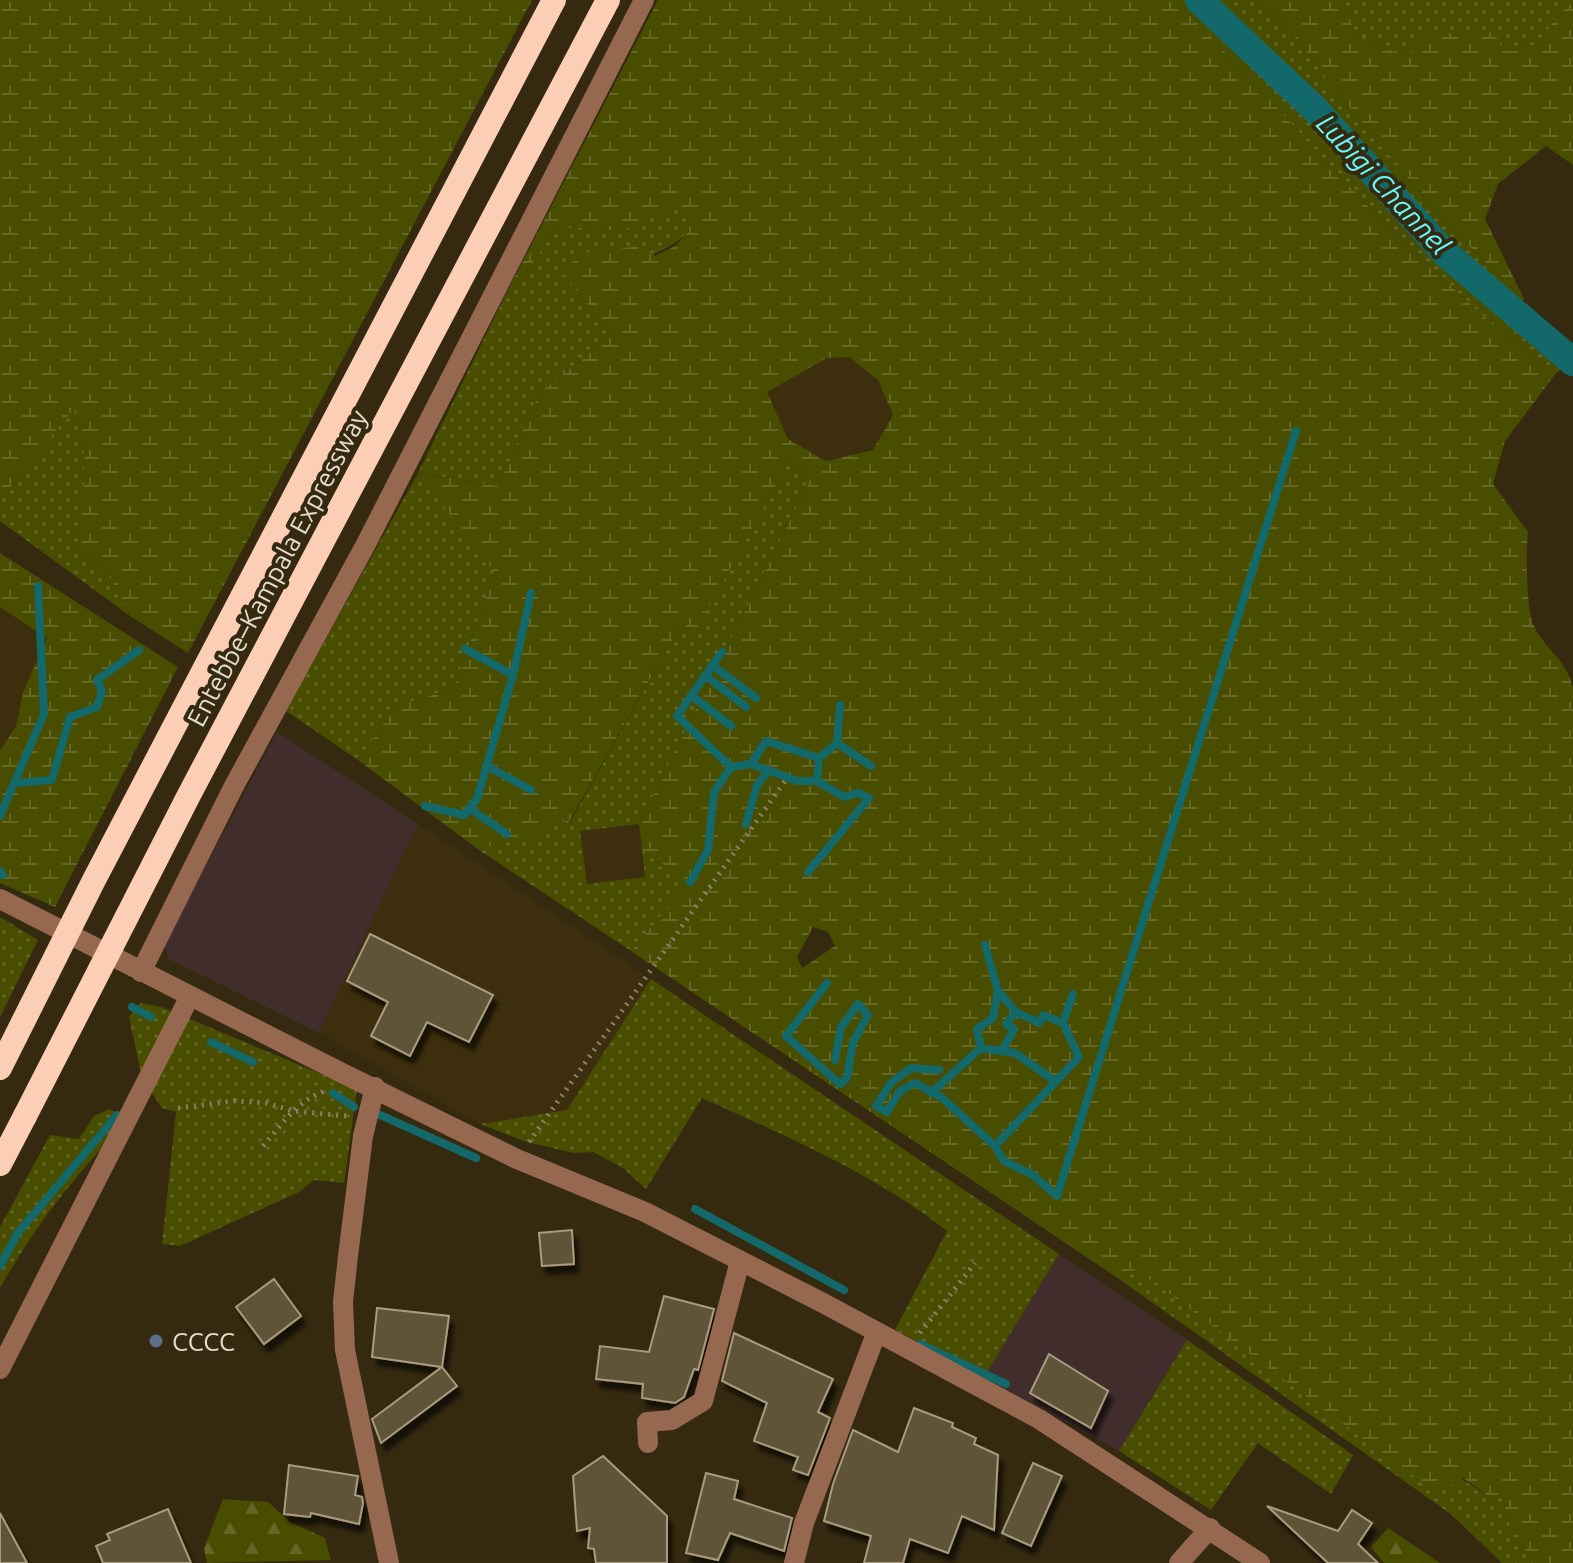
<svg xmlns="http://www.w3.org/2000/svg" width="1573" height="1563" font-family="Ubuntu,sans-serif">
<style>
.commercial{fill:#412d2c}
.built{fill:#3d2f0d}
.grass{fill:url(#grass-dots)}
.forest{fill:url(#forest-firs)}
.wetland{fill:url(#wetland-marsh);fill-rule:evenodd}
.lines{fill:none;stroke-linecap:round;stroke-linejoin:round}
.stream{stroke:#13686a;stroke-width:8}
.canal{stroke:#13686a;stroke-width:28}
.building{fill:#5f5338;stroke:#a89b7e;stroke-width:2;filter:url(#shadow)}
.path{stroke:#8a816d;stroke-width:5;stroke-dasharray:2 6;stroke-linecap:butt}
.minor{stroke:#95684f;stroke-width:20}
.highway{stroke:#fcceb6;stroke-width:24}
.highway-bridge{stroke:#fcceb6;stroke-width:24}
.service-dot{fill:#5c6f8a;stroke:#352a10;stroke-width:3}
.labels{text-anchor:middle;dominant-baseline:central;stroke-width:8;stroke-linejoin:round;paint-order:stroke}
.street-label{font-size:26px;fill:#e3dccd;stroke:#352a10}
.poi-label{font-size:26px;fill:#e3dccd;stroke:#352a10;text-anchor:start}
.water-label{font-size:28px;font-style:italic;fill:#67f7fc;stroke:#352a10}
</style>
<defs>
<pattern id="grass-dots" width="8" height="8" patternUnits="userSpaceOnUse" patternTransform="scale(2)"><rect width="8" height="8" fill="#494d00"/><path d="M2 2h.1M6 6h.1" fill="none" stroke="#636624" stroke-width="1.8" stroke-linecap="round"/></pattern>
<pattern id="forest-firs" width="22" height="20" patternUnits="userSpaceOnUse" patternTransform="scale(2)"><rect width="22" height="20" fill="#494d00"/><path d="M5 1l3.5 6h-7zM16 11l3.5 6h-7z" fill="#636624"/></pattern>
<pattern id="wetland-marsh" width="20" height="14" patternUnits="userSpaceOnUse" patternTransform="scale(2)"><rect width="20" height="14" fill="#494d00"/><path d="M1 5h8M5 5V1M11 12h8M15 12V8" fill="none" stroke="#636624"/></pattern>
<filter id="shadow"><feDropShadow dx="4.5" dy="8" stdDeviation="2" flood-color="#0009"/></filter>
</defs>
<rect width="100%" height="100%" fill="#352a10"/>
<g class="commercial">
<polygon points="277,732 418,824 319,1033 169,959 164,945"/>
<polygon points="1059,1254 1187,1340 1119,1451 984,1377"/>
</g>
<g class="built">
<polygon points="849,357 878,380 893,415 873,450 826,461 788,439 767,391 827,358"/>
<polygon points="0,607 47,637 23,692 16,727 0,750"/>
<polygon points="418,824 651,979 567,1110 480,1124 319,1033"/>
<polygon points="639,824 645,877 587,884 580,831"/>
</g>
<g class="grass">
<path d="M 1177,0 L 1256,0 L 1283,22 C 1358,119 1432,216 1524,299 L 1517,315 L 1573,362 L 1557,372 L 1492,324 L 1390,230 Z"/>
<polygon points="1343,0 1573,0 1573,2 1560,13 1537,44 1505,51 1407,57 1355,34"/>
<path d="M 675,207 L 687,216 L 689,231 C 656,264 607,265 563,273 L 612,336 L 539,393 L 498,486 L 420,473 L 494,572 L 454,688 L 395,707 L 358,760 L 286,711 L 418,473 L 510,286 L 524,277 L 553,231 L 577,227 L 621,231 Z"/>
<path d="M 75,406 C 92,451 83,501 77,548 L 106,571 L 130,616 L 0,521 L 0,500 Z"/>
<polygon points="789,461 811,478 639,824 580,831 587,884 645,877 642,850 690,882 631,951 479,850 516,836 555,812 569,824 682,623 695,632"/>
<polygon points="0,917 38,940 0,1017"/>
<path d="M 651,979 L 1059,1254 L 984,1377 L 895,1330 L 947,1231 C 875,1174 785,1136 702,1098 L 646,1189 L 623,1168 L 593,1152 L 573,1153 L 527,1142 L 480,1124 L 567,1110 Z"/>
<polygon points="141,1003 161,1007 357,1089 344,1183 314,1180 299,1192 180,1246 162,1244 176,1112 162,1108 142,1078 129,1017"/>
<path d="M 110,1109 L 124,1118 L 120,1129 C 68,1184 38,1222 0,1288 L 0,1227 L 50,1135 L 79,1139 L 94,1116 Z"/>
<polygon points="1136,1269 1491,1498 1502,1496 1515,1544 1546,1563 1502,1563 1452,1515 1122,1281"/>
<polygon points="1187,1340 1353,1455 1331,1494 1258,1443 1211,1510 1119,1451"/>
</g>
<g class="forest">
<polygon points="223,1499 268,1502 290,1522 325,1538 331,1560 207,1563 204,1548"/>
<polygon points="1388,1528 1440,1563 1384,1563 1371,1547"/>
</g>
<g class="wetland">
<path d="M 0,0 L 532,0 L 188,653 L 130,616 L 106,571 L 77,548 C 82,502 92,451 75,407 L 0,500 Z"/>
<path d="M 658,0 L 1177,0 L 1390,230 L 1492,324 L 1557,372 L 1505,441 L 1493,484 L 1528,532 C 1526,551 1526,610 1534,626 C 1545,650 1566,658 1573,688 L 1573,1563 L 1546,1563 L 1515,1544 L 1502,1496 L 1491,1498 L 1463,1478 L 1437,1494 L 1136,1269 L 1122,1281 L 631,951 L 689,882 L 642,850 L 639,824 L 811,478 L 789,461 L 695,633 L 682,623 L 568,824 L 555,812 L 536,846 L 516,836 L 479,850 L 358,760 L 395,707 L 454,688 L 494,572 L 418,473 L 498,486 L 539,393 L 612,336 L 563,273 L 581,253 L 642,246 L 655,256 L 675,246 L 689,231 L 687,216 L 675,208 L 621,231 L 577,227 L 553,231 L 521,282 L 510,286 ZM 849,357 L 878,380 L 893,415 L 873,450 L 826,461 L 788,439 L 767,392 L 827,358 ZM 813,927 L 828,932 L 835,946 L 802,968 L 797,957 Z"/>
<path d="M 1256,0 L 1343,0 L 1355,34 L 1407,57 L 1426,34 L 1493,32 L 1505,51 L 1537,44 L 1560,13 L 1573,2 L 1573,165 L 1546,146 L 1498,184 L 1485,219 L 1524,299 C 1432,216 1358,119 1283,22 Z"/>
<polygon points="0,553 178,667 55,907 0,883 0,750 16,727 23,692 47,638 0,607"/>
</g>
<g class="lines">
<g class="stream">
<polyline points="465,649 513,675"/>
<polyline points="722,652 677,716 731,767"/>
<polyline points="712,665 756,698"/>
<polyline points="705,675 746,707"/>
<polyline points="691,695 731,726"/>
<polyline points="837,743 871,766"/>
<polyline points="751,764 797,781 817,781 819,758"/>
<polyline points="487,766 531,790"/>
<polyline points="17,783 52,780 70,717 97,707 102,691 97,680 139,650"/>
<polyline points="425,806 464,815 477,799 513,675 531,593"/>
<polyline points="469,808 507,834"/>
<polyline points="0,816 44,714 38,586"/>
<polyline points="746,824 757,785 769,770"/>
<polyline points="0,871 3,875"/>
<polyline points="808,872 869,798 858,793 844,797 817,781"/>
<polyline points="690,882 708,850 714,792 731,767 751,764 766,741 819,758 837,743 840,705"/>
<polyline points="827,983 786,1036 840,1084 847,1078 853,1042 868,1015 858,1004 841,1027 835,1060"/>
<polyline points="998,991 1016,1012 1039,1023 1043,1015 1063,1023"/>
<polyline points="132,1007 151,1017"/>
<polyline points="211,1042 253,1062"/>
<polyline points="981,1048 977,1029 993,1018 998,991 985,945"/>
<polyline points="1002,1051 1014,1029 1006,1024 1016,1012"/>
<polyline points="939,1070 911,1068 891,1083 876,1106 887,1112 900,1091 915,1083 941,1097 995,1146 1004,1161 1033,1175 1057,1196 1296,431"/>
<polyline points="333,1093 354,1107"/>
<polyline points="931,1093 981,1048 1015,1053 1055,1081"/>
<polyline points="378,1114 476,1158"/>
<polyline points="995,1146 1079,1057 1063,1023 1073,994"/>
<polyline points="695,1209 844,1290"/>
<polyline points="0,1266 17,1234 117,1115"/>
<polyline points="920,1344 1006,1384"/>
</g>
<polyline class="canal" points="1199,0 1316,110 1444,252 1573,362"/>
</g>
<g class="building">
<polygon points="370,934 493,995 469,1042 427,1022 410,1056 371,1036 388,1002 347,981"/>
<polygon points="572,1230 574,1264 542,1266 539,1233"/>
<polygon points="274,1279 301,1316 264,1344 236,1307"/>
<polygon points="664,1296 714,1309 698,1370 694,1369 684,1397 675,1403 642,1398 643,1384 596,1379 600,1346 649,1352"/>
<polygon points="377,1308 449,1316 442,1367 372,1357"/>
<polygon points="734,1333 833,1379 818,1412 830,1418 808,1475 793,1470 798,1457 754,1441 767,1403 722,1381"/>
<polygon points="1049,1354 1108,1391 1091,1428 1030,1393"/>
<polygon points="442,1367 457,1386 381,1443 372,1419"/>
<polygon points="914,1408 953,1423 952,1427 976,1438 974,1444 998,1455 994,1530 962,1516 948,1553 910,1539 903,1563 864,1563 871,1536 824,1521 833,1484 853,1430 898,1452"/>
<polygon points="603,1456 667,1516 667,1563 596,1563 594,1549 588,1548 590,1528 577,1531 573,1476"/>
<polygon points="1033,1463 1062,1476 1031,1546 1002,1533"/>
<polygon points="289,1465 358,1476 355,1495 362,1497 363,1503 359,1524 311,1513 310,1517 284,1514"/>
<polygon points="706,1473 738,1481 734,1499 792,1518 784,1551 730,1533 718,1560 686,1553"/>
<polygon points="1267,1506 1338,1531 1352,1510 1372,1523 1358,1544 1378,1563 1328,1563"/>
<polygon points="168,1509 191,1563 103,1563 96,1546 110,1540 107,1534"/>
<polygon points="0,1513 27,1563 0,1563"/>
</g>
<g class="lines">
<g class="path">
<polyline points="178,1108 234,1101 266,1103 293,1111 348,1116"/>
<polyline points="529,1142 785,781"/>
<path d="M 263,1146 C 282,1124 298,1100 327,1090"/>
<polyline points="920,1333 975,1263"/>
</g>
<g class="minor">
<polyline points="0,899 338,1071 517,1159 645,1212 823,1303 1039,1419 1260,1563"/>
<polyline points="141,972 234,786 366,544 644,0"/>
<polyline points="375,1087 363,1136 348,1256 343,1302 345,1350 389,1563"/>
<polyline points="0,1369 190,996"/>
<polyline points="648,1443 647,1422 672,1420 703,1401 740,1261"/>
<polyline points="794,1563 804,1523 876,1334"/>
<polyline points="1179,1563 1210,1528"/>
</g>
<polyline class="highway" points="0,1164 25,1116"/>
<g class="highway-bridge">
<polyline points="0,1068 94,880 554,0"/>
<polyline points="25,1116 189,795 608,0"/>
</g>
</g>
<circle class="service-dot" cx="156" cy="1341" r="8"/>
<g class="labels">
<g class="street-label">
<text transform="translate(277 568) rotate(-62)">Entebbe–Kampala Expressway</text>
</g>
<g class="poi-label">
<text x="172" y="1341">CCCC</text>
</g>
<g class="water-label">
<text transform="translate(1384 184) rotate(47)">Lubigi Channel</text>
</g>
</g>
</svg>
